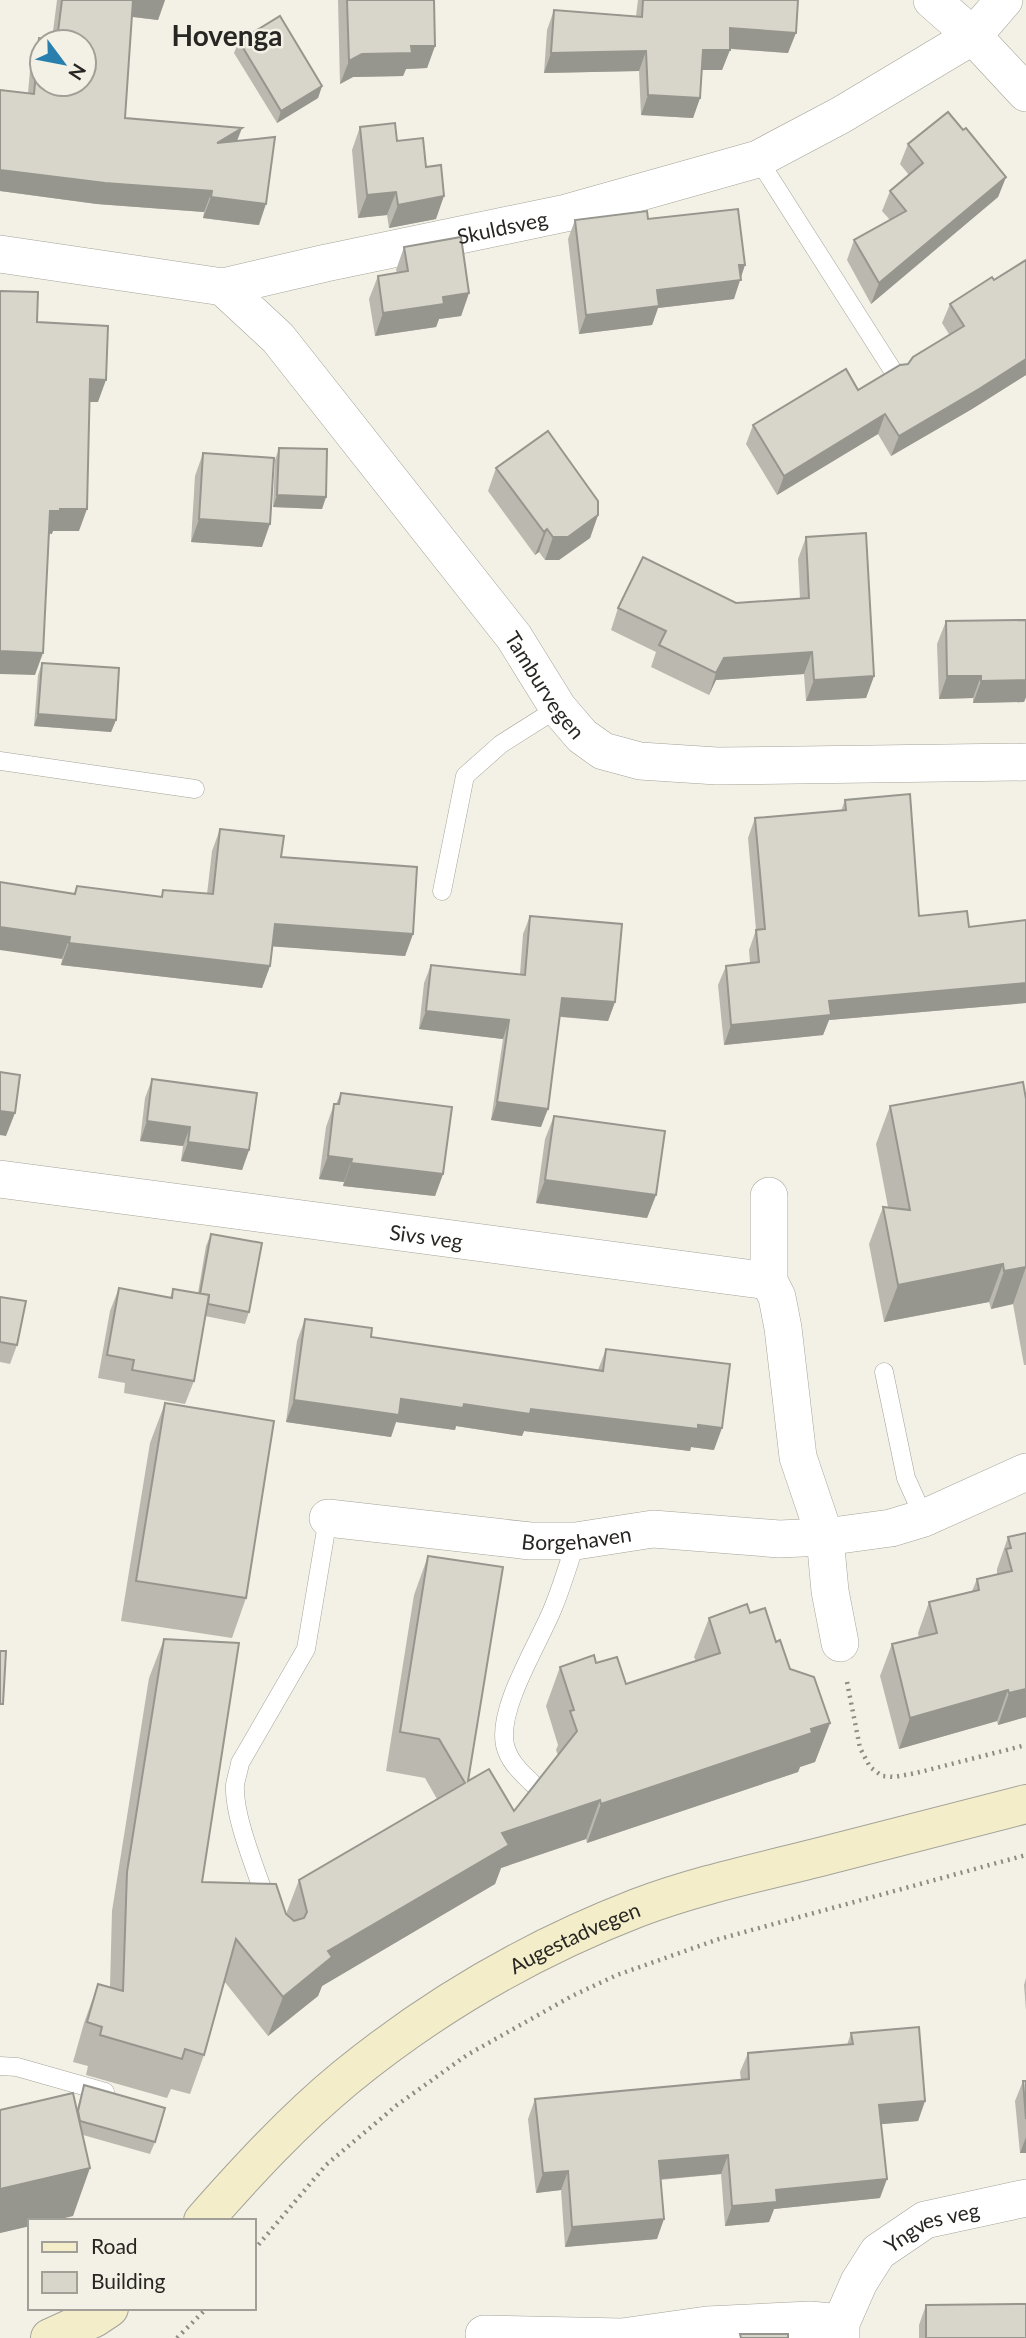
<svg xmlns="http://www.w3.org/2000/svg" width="1026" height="2338" font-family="Lato,sans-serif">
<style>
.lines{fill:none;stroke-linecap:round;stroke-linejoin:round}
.lane-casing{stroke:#a5a398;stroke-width:19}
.street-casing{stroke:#a5a398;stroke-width:38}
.secondary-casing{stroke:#a5a398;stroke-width:40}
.path{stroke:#8d8b84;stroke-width:4.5;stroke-dasharray:2 5;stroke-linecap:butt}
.lane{stroke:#fff;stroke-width:18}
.street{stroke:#fff;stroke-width:37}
.secondary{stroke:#f3edca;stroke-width:38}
.wall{fill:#bab8af}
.shaded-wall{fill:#97968e}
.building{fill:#d8d6cb;stroke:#97968e;stroke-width:2;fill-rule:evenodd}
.labels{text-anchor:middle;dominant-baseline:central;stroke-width:5;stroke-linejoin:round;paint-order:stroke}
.street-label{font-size:21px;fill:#272622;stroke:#f3f1e6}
.district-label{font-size:28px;font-weight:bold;fill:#272622;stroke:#f3f1e6}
</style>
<rect width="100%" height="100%" fill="#f3f1e6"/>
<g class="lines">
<defs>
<g id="lane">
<polyline points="758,159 895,374"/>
<polyline points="0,761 195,789"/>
<polyline points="442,891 465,776 501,744 558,708"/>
<polyline points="884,1372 906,1478 924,1518"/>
<path d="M 533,1784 C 521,1772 509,1762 505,1745 C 497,1708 539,1643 553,1608 C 562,1586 569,1563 576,1541"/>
<path d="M 268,1906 C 258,1874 233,1817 235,1785 C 236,1778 239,1770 240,1763 L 306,1649 L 328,1518"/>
<polyline points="0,2066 17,2067 105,2092"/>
</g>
<g id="street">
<polyline points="932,0 973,36 1026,93"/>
<path id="s1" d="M 0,254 L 223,287 L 326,263 L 566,213 L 758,159 L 841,115 L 973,36 L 1004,0"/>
<path id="s2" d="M 223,287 L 278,338 L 514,637 L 558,708 L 582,736 L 603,751 L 640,761 L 717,766 L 1026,762"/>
<path id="s3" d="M 0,1179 L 769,1281"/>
<polyline points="769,1196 769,1281 777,1297 783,1328 798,1457 825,1537 830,1591 840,1643"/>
<path id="s4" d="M 328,1518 L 530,1541 L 576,1541 L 653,1529 L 779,1539 L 825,1537 L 891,1528 L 924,1518 L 1026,1472"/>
<polyline points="484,2334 622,2337 707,2325 810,2320 841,2323"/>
<path id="s5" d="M 841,2338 L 841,2323 L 859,2282 L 878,2252 L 925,2220 L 1026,2198"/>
</g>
<g id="secondary">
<path id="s6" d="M 203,2221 C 247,2171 294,2120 345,2078 C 433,2006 531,1949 637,1908 C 695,1886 756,1873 816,1858 C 886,1840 956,1822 1026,1804"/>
<polyline points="50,2338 94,2318 109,2308"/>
</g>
</defs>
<use href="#lane" class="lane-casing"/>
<use href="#street" class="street-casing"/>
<use href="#secondary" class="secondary-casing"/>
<g class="path">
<polyline points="847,1682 860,1748 870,1767 882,1776 894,1777 916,1773 1026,1745"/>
<polyline points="254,2250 326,2165 397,2105 467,2055 572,1996 617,1975 719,1939 1026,1855"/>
<polyline points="177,2338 207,2308"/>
</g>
<use href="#lane" class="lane"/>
<use href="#street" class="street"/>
<use href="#secondary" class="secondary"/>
</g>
<g class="wall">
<polygon points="57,0 165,0 158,20 132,17 125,118 237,141 259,225 203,218 204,212 97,204 0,191 0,90 28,93 31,59 39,38 52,39"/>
<polygon points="338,0 434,0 435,46 427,68 406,69 403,76 353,77 340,84"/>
<polygon points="638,0 798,0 788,53 730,49 722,70 702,70 700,98 693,118 641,115 639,71 544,73 547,30 554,10 636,16"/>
<polygon points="239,41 322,86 318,98 277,123 234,53"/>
<polygon points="360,127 397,141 426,167 436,219 389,228 387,215 358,218 352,150"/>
<polygon points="963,130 1006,177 998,197 871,304 847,260 854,240 890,220 882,211 890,191 909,175 900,164 908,144"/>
<polygon points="648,219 734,299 658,308 652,325 579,334 568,239 575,220"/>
<polygon points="404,247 469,293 461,316 439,319 436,327 375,336 369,299 378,276 397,273 396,270"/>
<polygon points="1026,260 1026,375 972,409 891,456 878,434 777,495 746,444 753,425 858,390 908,364 949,334 942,323 950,304 994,280"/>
<polygon points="279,448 326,497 322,509 273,507 275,460"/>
<polygon points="203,453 262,547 191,542 195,476"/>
<polygon points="496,468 598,515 590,538 559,560 545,560 539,552 535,555 488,491"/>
<polygon points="806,537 874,676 866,698 806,701 804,674 716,680 709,695 651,667 656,652 611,630 618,608 736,603 800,599 798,559"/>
<polygon points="1026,620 1026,697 1024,702 973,703 973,698 939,699 937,644 946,621"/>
<polygon points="42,663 116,720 111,732 34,726 38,675"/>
<polygon points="845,800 919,916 969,927 1026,920 1026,1003 829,1020 823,1035 724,1045 718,985 726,966 750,963 749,950 756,930 748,838 755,818 841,811"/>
<polygon points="220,829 281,857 413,934 405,956 272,946 270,966 262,988 61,965 74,894 77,886 161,897 163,890 207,894 212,851"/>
<polygon points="530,916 615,1002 608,1021 560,1017 541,1127 491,1120 503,1039 419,1029 424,983 431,965 520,974 523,934"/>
<polygon points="152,1079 249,1150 242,1170 181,1161 183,1146 140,1141 145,1098"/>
<polygon points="341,1093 443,1174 435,1196 343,1186 344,1182 319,1179 326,1127 334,1104 336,1104"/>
<polygon points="1026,1099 1026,1365 1024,1365 1013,1304 991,1309 989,1302 884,1322 869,1244 883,1207 888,1207 876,1144 890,1106"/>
<polygon points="554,1116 656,1195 647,1218 536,1203 545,1139"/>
<polygon points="211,1234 249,1312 245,1324 205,1316 194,1381 185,1404 124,1393 125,1383 98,1378 110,1311 119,1288 170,1298 173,1289 198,1293 206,1246"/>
<polygon points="0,1297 17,1345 10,1364 0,1362"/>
<polygon points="305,1319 371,1337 598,1370 606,1349 714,1450 691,1447 690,1451 524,1431 522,1436 456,1426 455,1430 396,1422 391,1437 286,1422 297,1341"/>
<polygon points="165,1403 246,1598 232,1638 121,1621 150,1443"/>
<polygon points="1026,1533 1026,1717 998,1725 997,1721 899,1749 880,1676 892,1644 919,1638 918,1633 929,1602 972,1591 977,1579 997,1575 997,1569 1008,1537"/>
<polygon points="428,1556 468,1781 514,1811 558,1755 556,1750 558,1745 546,1706 560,1667 596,1663 626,1684 696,1661 694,1657 709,1618 750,1613 776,1642 790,1669 830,1723 815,1762 800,1767 798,1772 587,1843 586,1839 501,1868 495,1884 322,1986 318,1996 268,2036 224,1981 204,2055 190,2094 171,2089 167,2098 86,2075 88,2066 73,2062 84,2023 98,1984 110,1987 112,1911 149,1678 164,1639 202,1882 286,1914 299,1880 437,1799 425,1778 386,1771 414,1595"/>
<polygon points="1026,1978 1026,2011 1024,1985"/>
<polygon points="851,2033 925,2101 918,2121 881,2124 880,2198 774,2209 769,2222 725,2226 721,2174 660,2180 657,2239 565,2247 561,2190 536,2193 528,2119 535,2099 741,2080 740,2072 748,2053 847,2045"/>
<polygon points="1023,2081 1026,2081 1026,2153 1020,2153 1015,2101"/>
<polygon points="84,2085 155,2142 150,2154 83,2135 73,2216 30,2221 30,2226 0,2233 0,2110 77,2109"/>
<polygon points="926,2305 1026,2338 919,2338 919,2325"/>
</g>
<g class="shaded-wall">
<polygon points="132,0 165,0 158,20 126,16"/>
<polygon points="730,28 796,33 788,53 723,48"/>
<polygon points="411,46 435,46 427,68 406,69 403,76 353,77 340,84 349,61 362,54"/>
<polygon points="703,50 730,50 722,70 696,70"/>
<polygon points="646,51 639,71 544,73 551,53"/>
<polygon points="322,86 318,98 277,123 281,111"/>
<polygon points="648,95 700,98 693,118 641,115"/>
<polygon points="242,128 234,149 217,143"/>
<polygon points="0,170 212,191 204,212 97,204 0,191"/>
<polygon points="1006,177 998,197 871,304 879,283"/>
<polygon points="396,192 387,215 358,218 367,195"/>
<polygon points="444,196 436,219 389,228 398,205"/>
<polygon points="211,197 266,204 259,225 203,218"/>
<polygon points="739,265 745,265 734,299 658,308 652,325 579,334 586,315 657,290"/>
<polygon points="469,293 461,316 439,319 436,327 375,336 383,313 443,297"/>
<polygon points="1026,359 1026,375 972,409 891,456 899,436"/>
<polygon points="90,379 106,380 98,402 82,402"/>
<polygon points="885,414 878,434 777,495 784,476"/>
<polygon points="277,495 326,497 322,509 273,507"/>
<polygon points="60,509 87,509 79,531 53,531 52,534 42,533 50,511"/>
<polygon points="598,515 590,538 559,560 545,560 553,537"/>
<polygon points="199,519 270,524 262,547 191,542"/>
<polygon points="547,529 539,552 535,555 544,532"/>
<polygon points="0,651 43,653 35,675 0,674"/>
<polygon points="812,652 804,674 716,680 709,695 716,673 724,658"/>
<polygon points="874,676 866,698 806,701 814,680"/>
<polygon points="947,676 981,676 973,698 939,699"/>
<polygon points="1026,680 1026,697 1024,702 973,703 981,681"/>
<polygon points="38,714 116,720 111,732 34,726"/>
<polygon points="275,924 413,934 405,956 267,946"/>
<polygon points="0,927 70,937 62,959 0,950"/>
<polygon points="69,943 270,966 262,988 61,965"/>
<polygon points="1026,983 1026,1003 829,1020 823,1035 724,1045 731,1025 829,1001"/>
<polygon points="562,998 615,1002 608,1021 555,1016"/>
<polygon points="426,1011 509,1020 503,1039 419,1029"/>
<polygon points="497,1102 548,1109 541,1127 491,1120"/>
<polygon points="0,1111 15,1113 6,1136 0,1135"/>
<polygon points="147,1121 190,1127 183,1146 140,1141"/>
<polygon points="188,1142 249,1150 242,1170 181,1161"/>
<polygon points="328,1156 352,1159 344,1182 319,1179"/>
<polygon points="351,1163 443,1174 435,1196 343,1186"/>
<polygon points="545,1180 656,1195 647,1218 536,1203"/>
<polygon points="1003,1264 989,1302 884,1322 898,1285"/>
<polygon points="1026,1267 1013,1304 991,1309 1004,1271"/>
<polygon points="401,1399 531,1409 722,1428 714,1450 691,1447 690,1451 524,1431 522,1436 456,1426 455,1430 396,1422 391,1437 286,1422 294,1400"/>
<polygon points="1026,1689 1026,1717 998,1725 1009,1693"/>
<polygon points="1008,1690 997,1721 899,1749 910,1718"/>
<polygon points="830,1723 815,1762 800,1767 798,1772 587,1843 601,1804"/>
<polygon points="600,1800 586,1839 501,1868 495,1884 322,1986 318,1996 268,2036 283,1997 328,1951 502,1833"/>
<polygon points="925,2101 918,2121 872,2125 879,2105"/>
<polygon points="1026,2137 1026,2153 1020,2153"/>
<polygon points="728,2155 721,2174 651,2180 659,2161"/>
<polygon points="90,2168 73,2216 53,2221 30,2221 30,2226 0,2233 0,2189"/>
<polygon points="568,2171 561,2190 536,2193 543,2173"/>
<polygon points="887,2179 880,2198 774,2209 769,2222 725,2226 732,2206 776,2190"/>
<polygon points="664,2219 657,2239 565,2247 572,2227"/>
</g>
<g class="building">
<path d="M 62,0 L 133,0 L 125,118 L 242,128 L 217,143 L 275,137 L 266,204 L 211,197 L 212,191 L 105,183 L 0,170 L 0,90 L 34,94 L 39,38 L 57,40 ZM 42,42 L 84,42 L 84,84 L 42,84 Z"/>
<polygon points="347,0 434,0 435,46 411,46 412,53 362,54 349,61"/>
<polygon points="643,0 798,0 796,33 730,28 730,50 703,50 700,98 648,95 646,51 551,53 554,10 642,17"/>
<polygon points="280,16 322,86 281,111 239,41"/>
<polygon points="948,112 963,130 966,128 1006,177 879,283 854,240 906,211 890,191 923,163 908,144"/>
<polygon points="395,123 397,141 423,138 426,167 441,165 444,196 398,205 396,192 367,195 360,127"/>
<polygon points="738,209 745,265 739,265 741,280 657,290 659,306 586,315 575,220 647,211 648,219"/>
<polygon points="461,237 469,293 443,297 444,304 383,313 378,276 408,271 404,247"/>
<polygon points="1026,260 1026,359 979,389 899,436 885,414 784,476 753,425 846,369 858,390 900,365 908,364 913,357 964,326 950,304 992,277 994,280"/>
<polygon points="0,291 38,292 37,322 108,326 106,380 90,379 87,509 60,509 60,511 50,511 43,653 0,651"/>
<polygon points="548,431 598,501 598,515 568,537 553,537 547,529 544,532 496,468"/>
<polygon points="279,448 327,449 326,497 277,495"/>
<polygon points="203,453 274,458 270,524 199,519"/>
<polygon points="866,533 874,676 814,680 812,652 724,658 716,673 659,645 666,631 618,608 643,557 736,603 809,598 806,537"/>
<polygon points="1026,620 1026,680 981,681 981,676 947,676 946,621"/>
<polygon points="42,663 119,668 116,720 38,714"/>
<polygon points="910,794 919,916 967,911 969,927 1026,920 1026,983 829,1001 831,1015 731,1025 726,966 759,962 756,930 765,929 755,818 846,810 845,800"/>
<polygon points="220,829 284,836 281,857 417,867 413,934 275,924 270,966 69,943 70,937 0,927 0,882 75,894 77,886 162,897 163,890 213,894"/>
<polygon points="530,916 622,924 615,1002 562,998 548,1109 497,1102 509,1020 426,1011 431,965 525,975"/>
<polygon points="0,1072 20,1075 15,1113 0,1111"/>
<polygon points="152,1079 257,1093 249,1150 188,1142 190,1127 147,1121"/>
<polygon points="1023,1082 1026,1099 1026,1267 1004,1271 1003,1264 898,1285 883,1207 910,1210 890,1106"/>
<polygon points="341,1093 452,1107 443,1174 351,1163 352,1159 328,1156 334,1104 339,1104"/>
<polygon points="554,1116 665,1131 656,1195 545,1180"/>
<polygon points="211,1234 262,1243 249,1312 208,1304 209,1295 200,1294"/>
<polygon points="119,1288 172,1298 173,1289 209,1295 194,1381 132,1370 134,1360 107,1355"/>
<polygon points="0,1297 26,1301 17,1345 0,1342"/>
<polygon points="305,1319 372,1328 371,1337 603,1371 606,1349 730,1364 722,1428 698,1425 698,1429 531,1409 530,1414 464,1404 463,1408 401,1399 399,1415 294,1400"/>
<polygon points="165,1403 274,1421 246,1598 136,1581"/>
<polygon points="1026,1533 1026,1689 1009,1693 1008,1690 910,1718 892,1644 937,1633 929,1602 979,1590 977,1579 1012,1571 1006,1549 1011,1548 1008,1537"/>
<polygon points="428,1556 503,1567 468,1781 489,1769 514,1811 577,1731 570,1711 574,1710 560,1667 594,1655 596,1663 617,1657 626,1684 720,1653 709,1618 747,1604 750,1613 765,1608 776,1642 780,1640 790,1669 814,1677 830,1723 811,1729 812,1733 601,1804 600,1800 502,1833 509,1845 328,1951 332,1957 283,1997 236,1939 204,2055 185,2049 182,2059 100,2035 102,2027 87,2022 98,1984 123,1991 127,1872 164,1639 239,1643 202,1882 276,1884 286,1914 294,1921 304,1918 307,1912 299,1880 465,1783 439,1739 400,1732"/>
<polygon points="0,1651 6,1651 3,1704 0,1704"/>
<polygon points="919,2027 925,2101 879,2105 887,2179 776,2190 777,2202 732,2206 728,2155 659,2161 664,2219 572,2227 568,2171 543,2173 535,2099 749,2079 748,2053 853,2044 851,2033"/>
<polygon points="1023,2081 1026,2081 1026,2119"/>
<polygon points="84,2085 165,2108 155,2142 80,2121 78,2111"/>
<polygon points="73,2093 90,2168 0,2189 0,2110"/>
<polygon points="1026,2304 1026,2338 926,2338 926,2305"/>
<polygon points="740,2334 788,2334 788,2338 741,2338"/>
</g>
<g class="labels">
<g class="street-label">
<text stroke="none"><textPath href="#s1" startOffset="511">Skuldsveg</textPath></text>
<text stroke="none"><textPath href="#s2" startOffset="513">Tamburvegen</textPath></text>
<text stroke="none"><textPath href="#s3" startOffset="430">Sivs veg</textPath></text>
<text stroke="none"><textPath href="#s4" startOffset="250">Borgehaven</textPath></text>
<text stroke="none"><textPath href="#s6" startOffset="472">Augestadvegen</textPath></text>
<text stroke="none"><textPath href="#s5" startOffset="156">Yngves veg</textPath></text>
</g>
<g class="district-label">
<text x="227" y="35">Hovenga</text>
</g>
</g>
<rect x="28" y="2219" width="228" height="91" fill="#f3f1e6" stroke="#a1a098" stroke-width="2"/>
<rect x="42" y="2242" width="35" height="10" fill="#f3edca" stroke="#a1a098" stroke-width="2"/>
<text x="91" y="2254" font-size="21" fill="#272622">Road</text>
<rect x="42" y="2272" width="35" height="21" fill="#d8d6cb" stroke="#a1a098" stroke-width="2"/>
<text x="91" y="2289" font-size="21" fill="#272622">Building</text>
<g transform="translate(63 63) rotate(122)"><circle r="33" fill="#f3f1e6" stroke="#a1a098" stroke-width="2"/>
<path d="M0-5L12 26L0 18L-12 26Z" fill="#287fae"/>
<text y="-10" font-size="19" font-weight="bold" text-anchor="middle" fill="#272622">N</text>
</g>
</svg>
